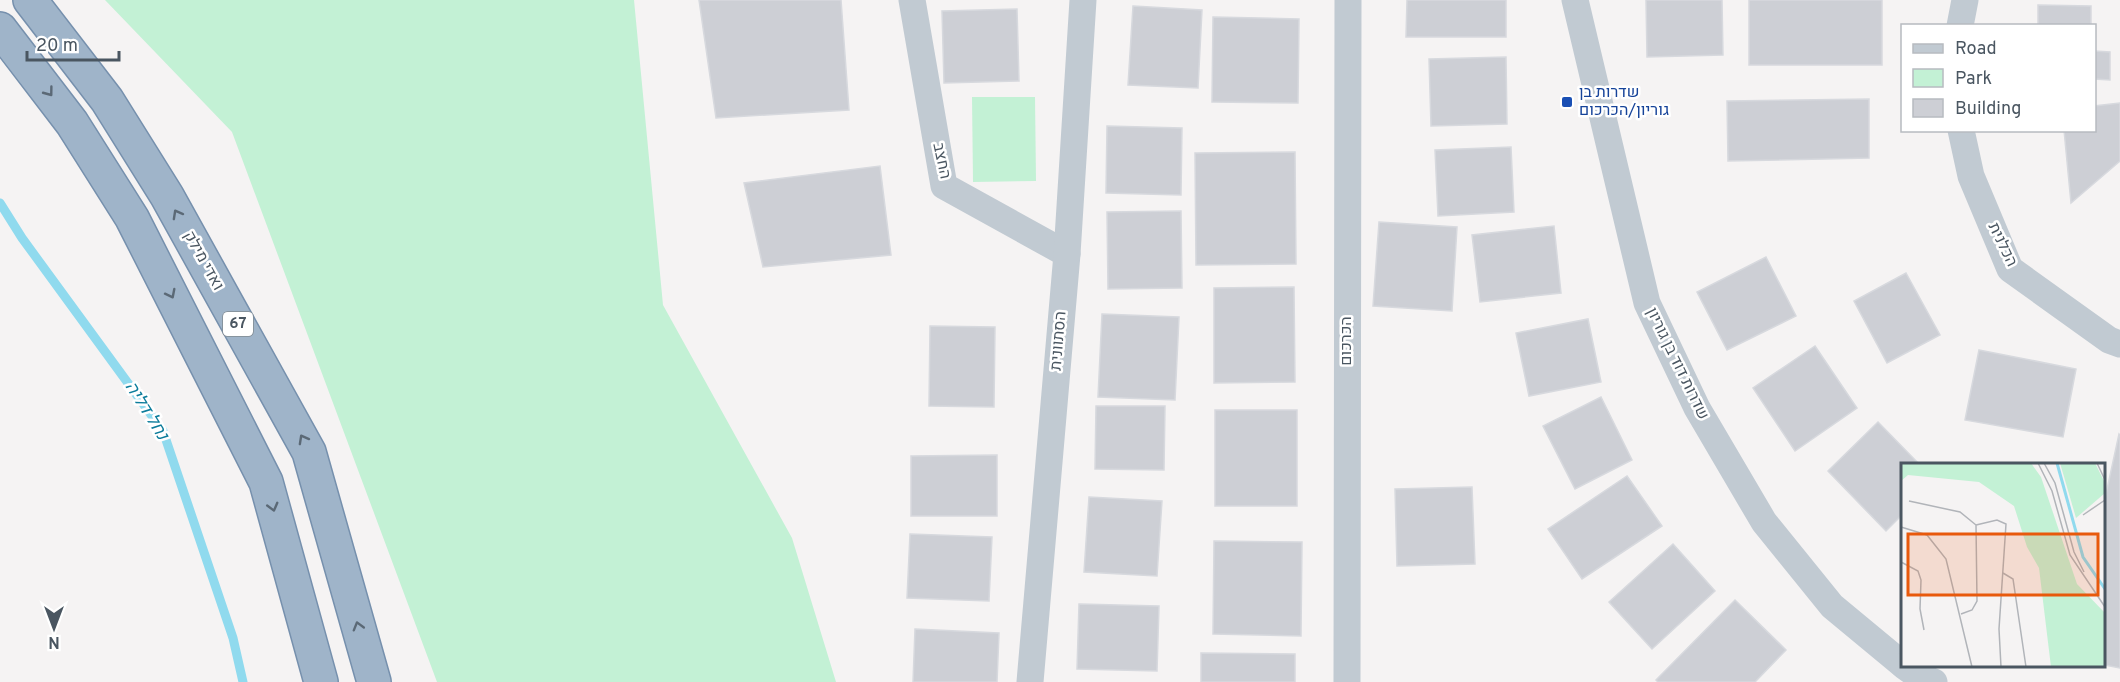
<svg xmlns="http://www.w3.org/2000/svg" width="2120" height="682" font-family="Overpass,Heebo,sans-serif">
<style>
.green{fill:#c3f1d5}
.lines{fill:none;stroke-linecap:round;stroke-linejoin:round}
.stream{stroke:#90daee;stroke-width:9}
.building{fill:#cdcfd5;stroke:#d7d9de;stroke-width:1.5}
.trunk-casing{stroke:#7690ad;stroke-width:36}
.minor{stroke:#c1cad2;stroke-width:27}
.trunk{stroke:#9fb4c9;stroke-width:33}
.oneway{stroke:#5b6976}
.transit-dot{fill:#1a4fb4;stroke:#fff;stroke-width:2}
.labels{text-anchor:middle;dominant-baseline:central;stroke-width:5;stroke-linejoin:round;paint-order:stroke}
.shield{fill:#fff;stroke:#808990;stroke-width:1.5}
.shield-label{font-size:15px;font-weight:bold;fill:#4a5661}
.transit-label{font-size:16px;fill:#164399;stroke:#fff;text-anchor:start}
.street-label{font-size:16px;fill:#4a5661;stroke:#fff}
.water-label{font-size:18px;font-style:italic;fill:#0c7c9b;stroke:#fff}
.inset-river{fill:none;stroke:#90daee;stroke-width:3}
.inset-road{fill:none;stroke:#b1b4b9;stroke-width:1.5}
.view{fill:#e8590c;fill-opacity:0.15;stroke:#e8590c;stroke-width:3}
.inset-edge{fill:none;stroke:#4a5661;stroke-width:3}
</style>
<rect width="100%" height="100%" fill="#f5f3f3"/>
<g class="green">
<polygon points="105,0 634,0 663,305 792,538 836,682 437,682 232,132"/>
<polygon points="972,97 1035,97 1036,181 973,182"/>
</g>
<g class="lines">
<polyline class="stream" points="0,203 22,238 163,431 233,638 243,682"/>
</g>
<g class="building">
<polygon points="699,0 841,0 849,110 716,118"/>
<polygon points="1407,0 1506,0 1506,37 1406,37"/>
<polygon points="1646,0 1722,0 1723,55 1647,57"/>
<rect x="1749" y="0" width="133" height="65"/>
<polygon points="2038,5 2091,6 2091,26 2038,26"/>
<polygon points="1133,6 1202,10 1198,88 1128,85"/>
<polygon points="1017,9 1019,81 944,83 942,11"/>
<polygon points="1213,17 1299,19 1298,103 1212,102"/>
<polygon points="2094,51 2110,52 2110,80 2094,79"/>
<polygon points="1506,57 1507,124 1431,126 1429,59"/>
<polygon points="1869,99 1869,158 1728,161 1727,101"/>
<polygon points="2120,103 2120,161 2071,203 2064,130 2094,130 2094,106"/>
<polygon points="1107,126 1182,128 1181,195 1106,193"/>
<polygon points="1511,147 1514,212 1438,216 1435,150"/>
<polygon points="1295,152 1296,264 1196,265 1195,153"/>
<polygon points="880,166 891,255 763,267 744,183"/>
<polygon points="1181,211 1182,288 1108,289 1107,212"/>
<polygon points="1379,222 1457,227 1452,311 1373,306"/>
<polygon points="1554,226 1561,293 1480,302 1472,235"/>
<polygon points="1766,257 1796,316 1727,350 1697,292"/>
<polygon points="1906,273 1940,335 1887,363 1854,301"/>
<polygon points="1294,287 1295,382 1214,383 1214,288"/>
<polygon points="1102,314 1179,317 1175,400 1098,397"/>
<polygon points="1588,319 1601,382 1529,396 1516,333"/>
<polygon points="930,326 995,327 994,407 929,406"/>
<polygon points="1815,346 1857,408 1795,451 1753,388"/>
<polygon points="1979,350 2076,369 2063,437 1965,420"/>
<polygon points="1601,397 1632,460 1575,489 1543,426"/>
<polygon points="1096,406 1165,406 1164,470 1095,469"/>
<rect x="1215" y="410" width="82" height="96"/>
<polygon points="1878,422 1919,464 1902,464 1902,515 1886,531 1828,471"/>
<polygon points="2119,434 2120,435 2120,668 2104,665 2104,503"/>
<polygon points="997,455 997,516 911,516 911,456"/>
<polygon points="1627,476 1662,526 1582,579 1548,529"/>
<polygon points="1472,487 1475,564 1397,566 1395,489"/>
<polygon points="1089,497 1162,501 1157,576 1084,572"/>
<polygon points="910,534 992,537 989,601 907,598"/>
<polygon points="1214,541 1302,542 1301,636 1213,634"/>
<polygon points="1673,544 1715,591 1652,649 1609,602"/>
<polygon points="1735,600 1786,650 1755,682 1658,682 1656,680"/>
<polygon points="1079,604 1159,606 1157,671 1077,669"/>
<polygon points="915,629 999,633 997,682 913,682"/>
<polygon points="1201,653 1295,654 1295,682 1201,682"/>
</g>
<g class="lines">
<defs>
<g id="trunk">
<polyline points="30,0 107,100 167,196 309,452 374,682"/>
<polyline points="0,29 72,123 132,218 266,482 321,682"/>
</g>
</defs>
<use href="#trunk" class="trunk-casing"/>
<g class="minor">
<polyline points="912,0 944,186 1067,254"/>
<polyline points="1575,0 1647,303 1697,408 1764,522 1832,606 1902,664"/>
<polyline points="1960,26 1965,0"/>
<polyline points="1961,130 1971,176 2010,269 2109,340 2120,344"/>
<polyline points="1904,666 1914,673 1934,682"/>
<polyline points="1030,682 1067,254 1083,0"/>
<polyline points="1347,682 1348,0"/>
</g>
<use href="#trunk" class="trunk"/>
</g>
<defs><path id="oneway-chevron" d="M-2-3.5L2.5 0L-2 3.5" fill="none" stroke-width="1.6" stroke-linecap="round" stroke-linejoin="round" transform="scale(1.5)"/></defs>
<g class="oneway">
<use href="#oneway-chevron" transform="translate(49 92) rotate(53)"/>
<use href="#oneway-chevron" transform="translate(177 214) rotate(-119)"/>
<use href="#oneway-chevron" transform="translate(171 294) rotate(63)"/>
<use href="#oneway-chevron" transform="translate(303 439) rotate(-119)"/>
<use href="#oneway-chevron" transform="translate(273 507) rotate(75)"/>
<use href="#oneway-chevron" transform="translate(358 626) rotate(-106)"/>
</g>
<rect class="transit-dot" x="1561" y="96" width="12" height="12" rx="3"/>
<g class="labels">
<rect class="shield" x="223" y="312" width="30" height="24" rx="4.5"/>
<g class="shield-label">
<text x="238" y="324">67</text>
</g>
<g class="transit-label">
<text x="1579" y="93">שדרות בן<tspan x="1579" dy="18">גוריון/הכרכום</tspan></text>
</g>
<g class="street-label">
<text transform="translate(941 161) rotate(78)">החצב</text>
<text transform="translate(2002 245) rotate(64)">הכלנית</text>
<text transform="translate(203 261) rotate(61)">ואדי מילק</text>
<text transform="translate(1059 341) rotate(-85)">הסתוונית</text>
<text transform="translate(1347 341) rotate(-90)">הכרכום</text>
<text transform="translate(1677 364) rotate(64)">שדרות דוד בן גוריון</text>
</g>
<g class="water-label">
<text transform="translate(146 411) rotate(58)">נחל דליה</text>
</g>
</g>
<g transform="translate(1901 463)">
<rect width="204" height="204" fill="#f5f3f3"/>
<path d="M 0,0 L 130,0 L 140,14 L 176,121 L 204,150 L 204,204 L 150,204 L 138,105 L 126,84 L 113,43 L 78,19 L 7,12 L 0,18 Z" fill="#c3f1d5"/>
<path d="M 159,0 L 194,0 L 204,20 L 204,30 L 175,55 Z" fill="#c3f1d5"/>
<path class="inset-river" d="M 156,0 L 182,94 L 204,126"/>
<path class="inset-road" d="M 137,0 L 151,28 L 169,92 L 204,144M 143,0 L 154,20 L 173,89 L 183,109M 196,0 L 204,17M 8,38 L 59,49 L 75,62 L 76,138 L 71,147 L 60,151M 182,52 L 204,37M 75,62 L 96,57 L 105,61 L 98,166 L 100,204M 0,64 L 26,72 L 45,96 L 71,204M 0,99 L 17,108 L 20,117 L 19,146 L 23,167M 102,110 L 112,116 L 125,204"/>
<path class="view" d="M 7,71 L 197,71 L 197,132 L 7,132 Z"/>
<rect width="204" height="204" class="inset-edge"/>
</g>
<rect x="1901" y="24" width="195" height="108" fill="#ffffff" stroke="#b7bbc0" stroke-width="1.5"/>
<rect x="1913" y="44" width="30" height="9" fill="#c1cad2" stroke="#b7bbc0" stroke-width="1.5"/>
<text x="1955" y="54" font-size="18" fill="#4a5661">Road</text>
<rect x="1913" y="69" width="30" height="18" fill="#c3f1d5" stroke="#b7bbc0" stroke-width="1.5"/>
<text x="1955" y="84" font-size="18" fill="#4a5661">Park</text>
<rect x="1913" y="99" width="30" height="18" fill="#cdcfd5" stroke="#b7bbc0" stroke-width="1.5"/>
<text x="1955" y="114" font-size="18" fill="#4a5661">Building</text>
<g transform="translate(54 628) rotate(180)" stroke="#ffffff" stroke-width="4.5" paint-order="stroke">
<path d="M0-4.5L10 22L0 15L-10 22Z" fill="#4a5661"/>
<text y="-9" font-size="16" font-weight="bold" text-anchor="middle" fill="#4a5661">N</text>
</g>
<path d="M27 51v9h92v-9" fill="none" stroke="#4a5661" stroke-width="3"/>
<text x="36" y="51" font-size="18" fill="#4a5661" stroke="#ffffff" stroke-width="4.5" paint-order="stroke">20 m</text>
</svg>
